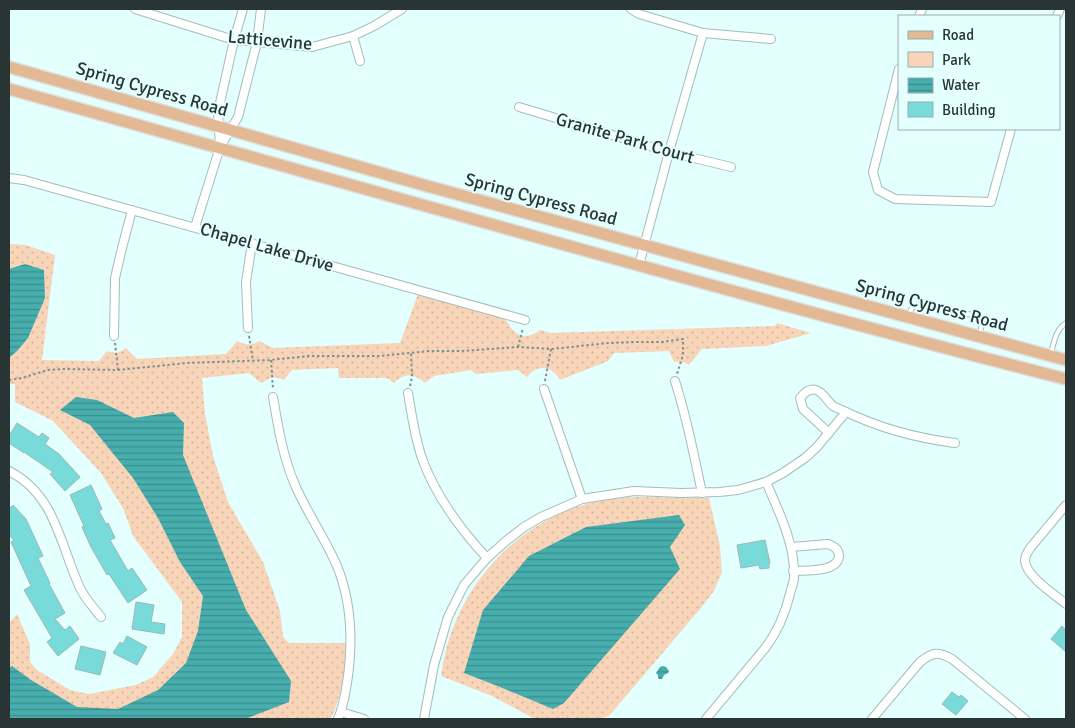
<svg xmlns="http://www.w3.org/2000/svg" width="1075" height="728" font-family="Signika,sans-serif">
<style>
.green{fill:url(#green-dots)}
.water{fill:url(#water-rules)}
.building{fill:#78dbda;stroke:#9cb6b6}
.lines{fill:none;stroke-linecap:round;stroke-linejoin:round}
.service-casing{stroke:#a2bdbc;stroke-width:6}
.minor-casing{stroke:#a2bdbc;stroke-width:10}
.primary-casing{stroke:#dddfdf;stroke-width:14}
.path{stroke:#7f9292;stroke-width:2;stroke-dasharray:2.5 2.5;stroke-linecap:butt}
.service{stroke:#fff;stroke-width:4}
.minor{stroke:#fff;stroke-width:8}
.primary{stroke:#e2b994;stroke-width:11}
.labels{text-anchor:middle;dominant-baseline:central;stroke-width:4;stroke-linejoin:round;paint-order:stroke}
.street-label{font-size:18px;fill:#293434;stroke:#e3fffe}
</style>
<defs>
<pattern id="green-dots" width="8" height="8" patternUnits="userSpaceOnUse" patternTransform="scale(1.25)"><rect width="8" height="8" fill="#f8d5b8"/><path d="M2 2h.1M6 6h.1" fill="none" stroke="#d5b79f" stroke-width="1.8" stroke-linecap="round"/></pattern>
<pattern id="water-rules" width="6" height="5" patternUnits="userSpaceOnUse" patternTransform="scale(1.25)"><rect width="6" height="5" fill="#47adad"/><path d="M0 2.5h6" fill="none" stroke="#3b8e8e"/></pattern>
</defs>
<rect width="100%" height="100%" fill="#e3fffe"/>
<g class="green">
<path d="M 9,244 L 26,245 L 55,255 L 42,360 L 99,361 L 107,351 C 115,354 120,353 126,348 L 137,359 L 226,354 L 237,341 C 245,345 252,346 259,341 L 273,348 L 400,343 L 418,294 L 503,318 C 509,322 509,327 514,331 C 522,340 533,335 541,330 L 550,333 L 775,326 L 777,323 L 811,333 L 766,346 L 702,349 L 689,365 L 684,362 L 674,362 L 669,351 L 614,353 L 608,361 L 560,380 C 553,366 537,363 527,377 L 518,370 L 476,374 L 471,370 L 434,376 L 425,383 C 415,373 403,373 394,383 L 387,378 L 339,378 L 338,368 L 292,370 L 284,380 C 274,375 271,377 261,383 L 249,373 L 202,378 L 205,414 L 213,456 L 228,502 L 263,562 L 280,611 L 283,637 L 289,643 L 346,643 C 345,670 342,695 331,719 L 9,719 L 9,623 L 17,614 L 30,644 L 30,662 L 37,670 L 70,690 L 89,694 L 136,685 L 153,677 L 173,654 L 182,637 L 182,602 L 133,536 L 124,510 L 101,473 L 53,421 L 15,402 L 15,384 L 9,384 Z"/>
<path d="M 636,497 C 660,497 684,498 709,498 L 720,546 L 722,572 L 714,591 L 700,609 L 609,716 L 600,719 L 535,719 L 492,696 L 441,676 C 444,657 448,638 456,621 C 480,563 532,517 594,502 C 607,499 622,498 636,497 Z"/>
</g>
<g class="water">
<polygon points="25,264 44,270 45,298 28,338 17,351 9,358 9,269"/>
<polygon points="76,397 97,400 134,418 173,412 184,423 183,455 246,610 291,681 289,702 245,719 9,719 9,668 12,666 31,680 77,707 118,709 158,690 186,663 198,631 203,596 180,562 158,518 133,478 90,425 60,410"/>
<polygon points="679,515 685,525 670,547 680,569 564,703 553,709 500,687 464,673 483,610 529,556 586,527"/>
<polygon points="663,666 666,667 669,671 668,673 664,675 662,679 659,679 658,678 658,675 656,673 660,667"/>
</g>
<g class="building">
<polygon points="17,423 39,437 42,433 49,438 45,444 59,454 80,477 65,491 50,474 53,472 24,452 24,453 9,443 9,436"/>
<polygon points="91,485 102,509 99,511 106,524 108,523 115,538 110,540 128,571 132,568 147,590 128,603 109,574 107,575 91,547 82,527 84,526 70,495"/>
<polygon points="13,505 26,519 43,556 38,558 50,583 49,584 65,613 55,619 65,630 70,626 79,639 58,656 47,642 52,638 24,590 31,586 11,542 14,540 9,535 9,509"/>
<polygon points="765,540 770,563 769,563 769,568 760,569 759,565 741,568 737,545"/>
<polygon points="136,602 154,605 151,622 165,624 164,634 132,629"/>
<polygon points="1062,626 1066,630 1066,652 1051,639"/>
<polygon points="127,636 147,647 137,665 113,653 120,642 123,644"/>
<polygon points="81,646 106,652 100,675 75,669"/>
<polygon points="952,692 959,697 961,695 968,701 956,715 942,704"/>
</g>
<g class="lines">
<defs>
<g id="service">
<polyline points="909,315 912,307 931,306 953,310 983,318 980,334"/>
<path d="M 1051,353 C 1054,342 1056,329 1066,323"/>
</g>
<g id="minor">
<polyline points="135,9 234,40 312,47 353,36 374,26 402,9"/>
<polyline points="631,9 639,14 703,33 771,39"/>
<polyline points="919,16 922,9"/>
<polyline points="1057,16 1060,9"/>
<polyline points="353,36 360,61"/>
<polyline points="899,69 873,172 878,190 895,199 991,202 1011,129"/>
<polyline points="519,107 669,152 731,167"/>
<polyline points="220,147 218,112 234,40 243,9"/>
<polyline points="9,178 24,180 525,320"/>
<polyline points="195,227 220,147 238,117 257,42 261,9"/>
<polyline points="639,265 669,152 703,33"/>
<polyline points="248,328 246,282 252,243"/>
<polyline points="114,336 115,278 122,248 132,210"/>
<path d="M 675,381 C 687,418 694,455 702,493"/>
<polyline points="544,389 582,499"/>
<path d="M 408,393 C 412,416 415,440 423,461 C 437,498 460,529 487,558"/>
<path d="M 273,397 C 278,427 283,457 295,485 C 307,513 325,538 337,566 C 352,603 353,644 347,683 C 345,695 343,708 338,719"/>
<path d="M 829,433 L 803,409 L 800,398 C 804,393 809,388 816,390 C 823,392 827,401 833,406 C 836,408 840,409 844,411 C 879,428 916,438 955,443"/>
<path d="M 9,471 C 56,495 60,545 80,588 C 85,599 94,608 101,617"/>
<path d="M 1066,505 L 1031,547 C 1028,551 1025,555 1025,561 C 1026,576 1055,595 1066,604"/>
<path d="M 791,547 L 828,544 C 833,546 838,548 839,555 C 839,573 806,570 793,571"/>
<polyline points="341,712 364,719"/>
<polyline points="424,719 434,665 448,617 464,585 487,558 506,541 524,527 541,517 582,499 634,491 681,493 719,492 738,490 766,482 783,473 805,458 817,447 846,412"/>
<path d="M 706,719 L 766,647 C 778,631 785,614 790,594 C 791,589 793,584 794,579 C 796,546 779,512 766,482"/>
<path d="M 872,719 L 920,662 C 933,652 938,651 952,659 L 1025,719"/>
</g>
<g id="primary">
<polyline points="9,67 427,186 1066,360"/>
<path d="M 9,89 C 361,187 712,289 1066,379"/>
</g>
</defs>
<use href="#service" class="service-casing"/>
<use href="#minor" class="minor-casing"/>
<use href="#primary" class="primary-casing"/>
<g class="path">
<polyline points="249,336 253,361"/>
<polyline points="115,343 118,370"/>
<polyline points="518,347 523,328"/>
<polyline points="271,360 273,389"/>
<polyline points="9,380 22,378 48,370 64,369 118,370 186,363 271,360 309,356 379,356 430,351 462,351 518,347 551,349 609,343 634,342 662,342 683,339 683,355 677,374"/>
<polyline points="545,381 551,349"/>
<polyline points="410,386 412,377 411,352"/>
</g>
<use href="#service" class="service"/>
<use href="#minor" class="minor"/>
<use href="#primary" class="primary"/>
</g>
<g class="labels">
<g class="street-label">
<text transform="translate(270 40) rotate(5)">Latticevine</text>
<text transform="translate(152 89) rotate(16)">Spring Cypress Road</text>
<text transform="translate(625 138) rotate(16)">Granite Park Court</text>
<text transform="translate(541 199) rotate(15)">Spring Cypress Road</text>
<text transform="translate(267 247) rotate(16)">Chapel Lake Drive</text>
<text transform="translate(932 305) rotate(15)">Spring Cypress Road</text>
</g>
</g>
<rect width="1075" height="728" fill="none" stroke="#293434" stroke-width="20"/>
<rect x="898" y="15" width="162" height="115" fill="#e3fffe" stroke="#99aead"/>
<rect x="908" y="31" width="25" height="8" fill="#e2b994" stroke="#99aead"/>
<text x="942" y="40" font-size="15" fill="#293434">Road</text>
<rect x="908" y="52" width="25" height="15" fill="#f8d5b8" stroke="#99aead"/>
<text x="942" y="65" font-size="15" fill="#293434">Park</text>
<rect x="908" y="78" width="25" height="15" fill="url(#water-rules)" stroke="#99aead"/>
<text x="942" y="90" font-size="15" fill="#293434">Water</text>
<rect x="908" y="102" width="25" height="15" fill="#78dbda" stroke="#99aead"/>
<text x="942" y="115" font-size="15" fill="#293434">Building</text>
</svg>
